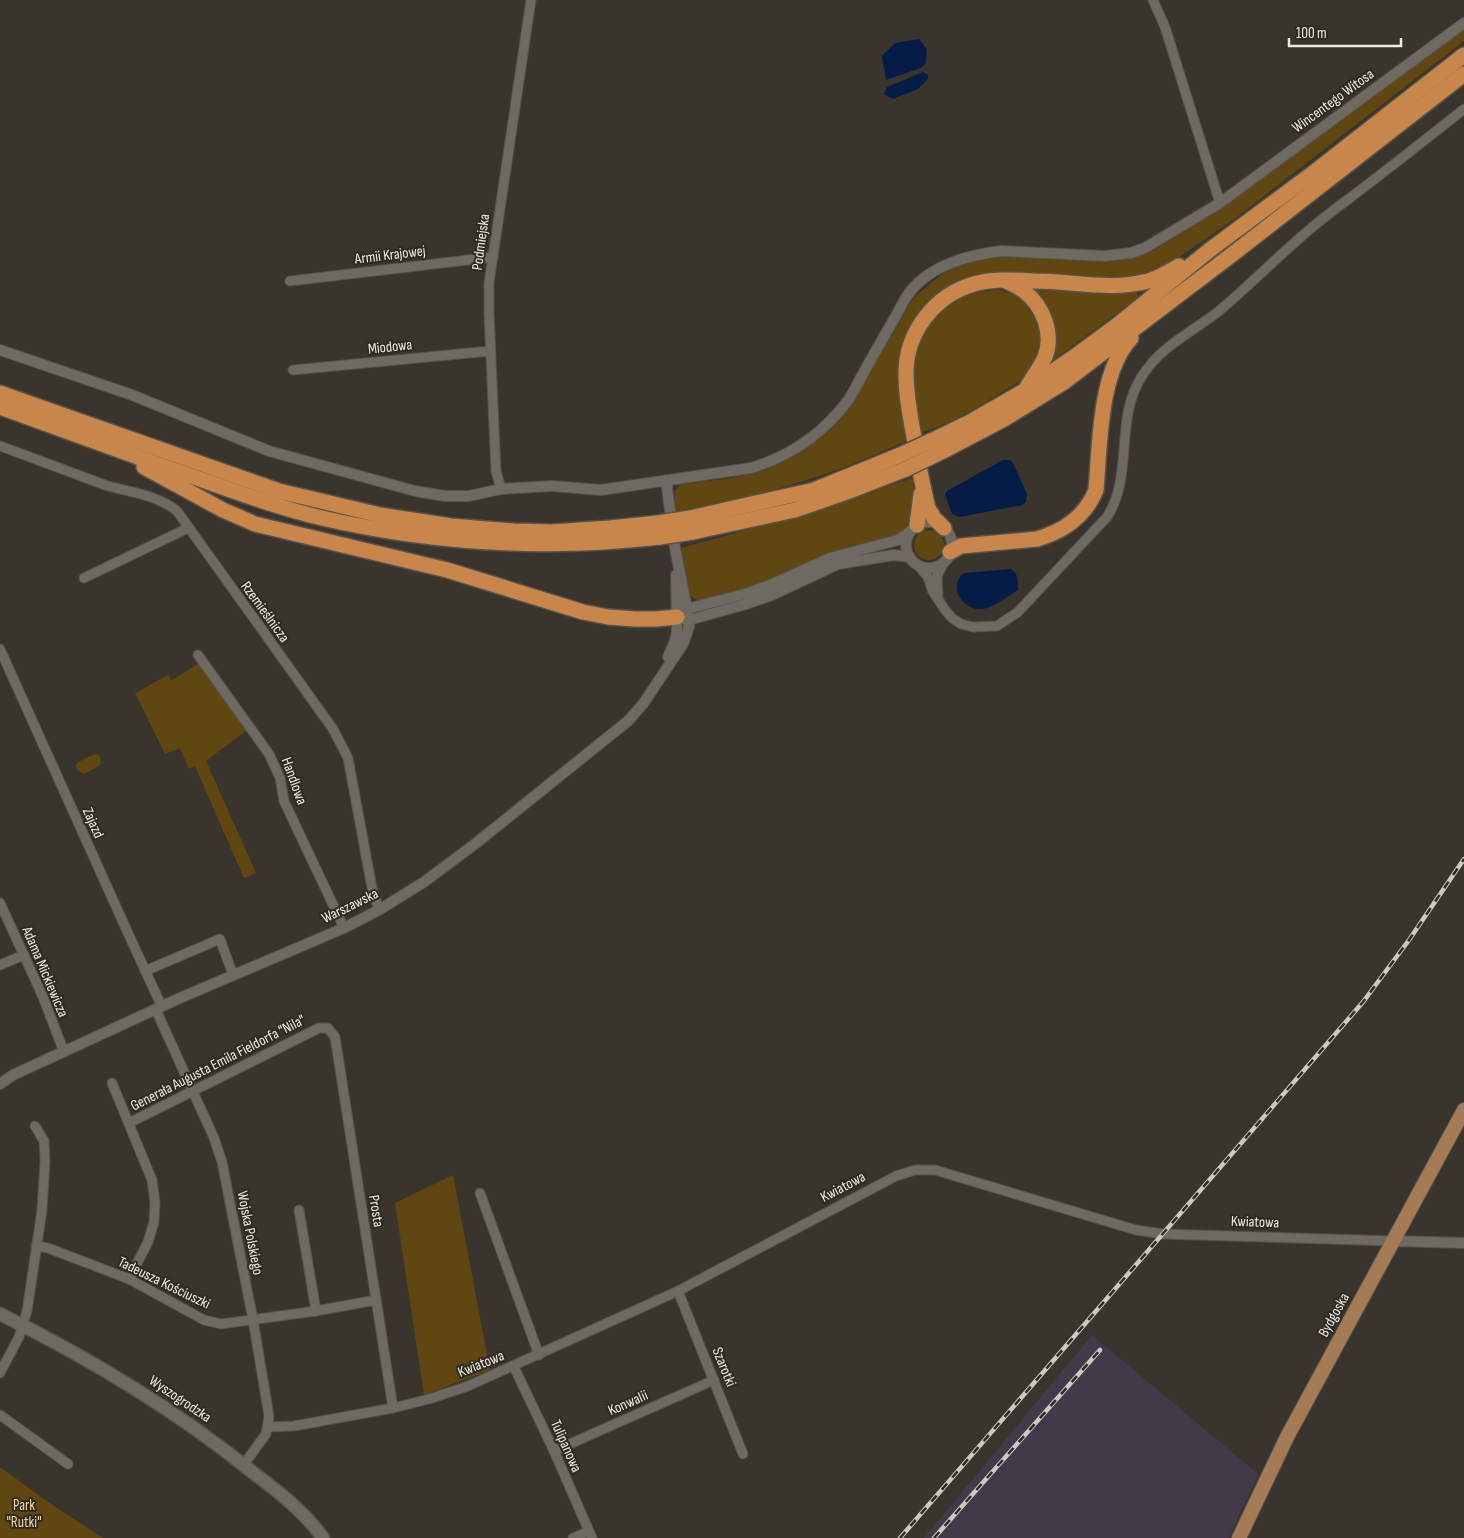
<svg xmlns="http://www.w3.org/2000/svg" width="1464" height="1538" font-family="'Sofia Sans Condensed',sans-serif">
<style>
.industrial{fill:#423949}
.green{fill:#604712}
.water{fill:#051d46}
.lines{fill:none;stroke-linecap:round;stroke-linejoin:round}
.minor-casing{stroke:#56524b;stroke-width:11}
.tertiary-casing{stroke:#56524b;stroke-width:12}
.secondary-casing{stroke:#56524b;stroke-width:15}
.primary-casing{stroke:#56524b;stroke-width:16}
.motorway-casing{stroke:#56524b;stroke-width:18}
.minor{stroke:#6e6a61;stroke-width:9}
.tertiary{stroke:#6e6a61;stroke-width:10}
.secondary{stroke:#6e6a61;stroke-width:12}
.primary{stroke:#a47b54;stroke-width:14}
.motorway{stroke:#c8864b;stroke-width:15}
.rail-casing{stroke:#cdcac4;stroke-width:4.5}
.rail{stroke:#2f2b23;stroke-width:2.5;stroke-dasharray:8;stroke-linecap:butt}
.motorway-bridge-casing{stroke:#56524b;stroke-width:18;stroke-linecap:butt}
.motorway-bridge{stroke:#c8864b;stroke-width:15}
.labels{text-anchor:middle;dominant-baseline:central;stroke-width:4;stroke-linejoin:round;paint-order:stroke}
.street-label{font-size:15px;fill:#eeebe6;stroke:#2f2b23}
.park-label{font-size:15px;fill:#f9d796;stroke:#2f2b23}
</style>
<rect width="100%" height="100%" fill="#39352d"/>
<polygon class="industrial" points="1092,1335 1258,1474 1229,1538 924,1538"/>
<g class="green">
<path d="M 1464,30 L 1464,41 L 1236,218 L 1169,264 L 1131,277 L 1116,279 C 1090,278 1065,276 1040,275 C 1015,274 991,272 967,277 C 958,278 948,286 941,291 C 892,325 894,389 908,440 C 887,449 866,459 845,467 C 790,487 733,502 675,511 L 675,490 L 681,484 L 732,478 L 767,469 L 798,454 L 820,438 L 849,408 L 914,297 L 946,271 L 969,260 L 1016,255 L 1107,261 L 1147,254 L 1216,212 Z"/>
<polygon points="1034,286 1130,291 1136,292 1139,297 1052,361 1054,349 1031,290"/>
<path d="M 999,290 C 1020,296 1030,302 1038,323 C 1044,337 1041,358 1032,370 C 1026,379 1013,385 1004,391 C 977,407 950,425 919,433 C 917,405 908,360 922,334 C 928,323 937,316 946,309 C 967,293 974,292 999,290 Z"/>
<path d="M 913,478 C 915,505 918,516 898,536 L 767,583 L 697,601 L 688,593 L 681,548 L 796,516 Z"/>
<circle cx="929" cy="545" r="15"/>
<polygon points="199,663 248,729 206,761 256,873 244,878 195,766 189,769 180,748 165,754 135,693 168,675 171,681"/>
<path d="M 95,754 L 99,755 C 106,766 93,769 84,774 L 78,771 L 76,766 L 78,762 Z"/>
<polygon points="453,1175 490,1370 424,1395 395,1203"/>
<polygon points="0,1467 48,1502 103,1538 0,1538"/>
</g>
<g class="water">
<polygon points="919,39 927,49 926,63 921,68 886,80 882,56 895,43"/>
<polygon points="923,72 928,75 928,79 918,89 893,99 884,94 887,87"/>
<polygon points="1003,460 1010,460 1013,463 1027,494 1026,502 1022,505 960,517 952,514 945,494 947,491"/>
<path d="M 1011,569 C 1019,574 1018,582 1018,590 C 1008,596 995,607 983,609 C 963,611 947,587 964,573 Z"/>
</g>
<g class="lines">
<defs>
<g id="minor">
<polyline points="1153,0 1165,27 1220,203"/>
<polyline points="290,281 493,257"/>
<polyline points="293,370 490,351"/>
<path d="M 0,446 C 35,459 70,472 105,485 C 131,493 156,494 177,511 L 333,729 L 348,758 L 372,888 L 379,910"/>
<polyline points="501,489 496,471 489,313 489,283 531,0"/>
<path d="M 918,565 L 928,577 L 932,590 L 945,610 L 952,618 L 961,624 L 973,627 L 997,626 L 1018,612 L 1107,517 C 1134,475 1114,419 1142,376 C 1162,345 1191,333 1219,311 C 1250,285 1278,256 1309,230 C 1326,215 1345,202 1363,188 C 1397,162 1430,136 1464,109"/>
<polyline points="84,578 188,528"/>
<polyline points="938,597 937,576 944,562"/>
<polyline points="0,649 127,931 162,1007"/>
<polyline points="198,655 269,754 280,778 284,801 344,928"/>
<polyline points="0,903 43,997 64,1052"/>
<polyline points="0,965 24,955"/>
<polyline points="145,971 220,939 233,975"/>
<polyline points="156,1010 214,1138 222,1162 253,1320 269,1416 266,1434 244,1464"/>
<polyline points="112,1083 152,1180 155,1202 154,1222 148,1242 129,1279"/>
<polyline points="129,1123 319,1028 328,1028 335,1037 393,1408"/>
<polyline points="480,1193 539,1355"/>
<polyline points="299,1210 316,1311"/>
<polyline points="36,1246 48,1248 129,1279 204,1320 221,1324 316,1311 376,1300"/>
<polyline points="678,1291 743,1454"/>
<polyline points="514,1367 554,1451 592,1538"/>
<polyline points="0,1373 19,1337 27,1311 42,1210 45,1161 44,1141 35,1126"/>
<polyline points="0,1415 68,1464"/>
<polyline points="268,1427 294,1426 393,1408 429,1399 468,1386 678,1291 896,1176 915,1170 935,1170 1136,1230 1163,1234 1393,1241"/>
<polyline points="554,1451 714,1380"/>
<polyline points="573,1538 589,1531"/>
</g>
<g id="tertiary">
<path d="M 0,350 L 132,395 L 269,451 L 415,491 L 445,496 L 469,496 L 501,489 L 552,486 L 601,490 L 751,468 C 791,456 824,433 849,399 C 854,391 859,381 864,372 C 872,357 881,342 890,326 C 897,315 902,303 909,293 C 930,265 968,255 1001,251 L 1105,256 L 1131,253 L 1145,248 L 1220,203 L 1464,23"/>
<circle cx="929" cy="545" r="23"/>
<polyline points="683,613 687,609 748,593 770,585 830,558 898,540 911,531"/>
<polyline points="683,619 689,620 746,604 772,595 838,564 894,555 910,557"/>
<polyline points="668,657 675,641 677,631 676,575"/>
<polyline points="0,1084 13,1075 180,998 344,928 379,910 424,882 475,844 628,721 643,704 683,644 689,627 687,609 675,548 666,480"/>
<polyline points="1393,1241 1464,1243"/>
</g>
<path id="secondary" d="M 0,1314 C 89,1358 174,1409 251,1471 C 277,1491 304,1511 323,1538"/>
<polyline id="primary" points="1239,1538 1287,1437 1464,1110"/>
<g id="motorway">
<path d="M 1006,281 C 1012,284 1019,287 1024,291 C 1043,306 1054,333 1045,357 C 1040,368 1033,377 1027,387"/>
<polyline points="0,393 279,491 380,515 451,526 514,531 552,532 610,528 658,523"/>
<path d="M 0,407 C 57,428 114,448 171,469 C 221,486 271,506 322,518 C 434,544 547,550 660,537"/>
<polyline points="937,438 970,422 1024,391 1074,357 1116,326 1211,249 1312,174 1464,55"/>
<polyline points="943,451 1004,419 1064,382 1234,253 1464,74"/>
<polyline points="144,467 223,510 255,524 447,570 583,612 608,617 635,619 656,619 677,617"/>
<polyline points="690,518 814,490 900,455"/>
<polyline points="917,525 921,494"/>
<path d="M 944,528 L 934,518 L 928,508 C 922,484 918,461 914,437 C 910,416 906,395 906,373 C 906,332 935,295 974,284 C 993,278 1016,280 1035,281 C 1073,281 1110,291 1148,281 C 1159,278 1169,272 1179,266"/>
<polyline points="693,532 795,510 847,492 906,469"/>
<path d="M 950,552 L 961,546 L 1037,539 C 1064,531 1085,517 1096,490 C 1100,445 1099,372 1131,338"/>
</g>
</defs>
<use href="#minor" class="minor-casing"/>
<use href="#tertiary" class="tertiary-casing"/>
<use href="#secondary" class="secondary-casing"/>
<use href="#primary" class="primary-casing"/>
<use href="#motorway" class="motorway-casing"/>
<use href="#minor" class="minor"/>
<use href="#tertiary" class="tertiary"/>
<use href="#secondary" class="secondary"/>
<use href="#primary" class="primary"/>
<use href="#motorway" class="motorway"/>
<defs>
<g id="rail">
<polyline points="900,1538 1363,1002 1409,940 1464,859"/>
<polyline points="934,1538 1100,1350"/>
</g>
</defs>
<use href="#rail" class="rail-casing"/>
<use href="#rail" class="rail"/>
<defs>
<g id="motorway-bridge">
<polyline points="900,455 937,438"/>
<polyline points="906,469 943,451"/>
<polyline points="658,523 690,518"/>
<polyline points="660,537 693,532"/>
</g>
</defs>
<use href="#motorway-bridge" class="motorway-bridge-casing"/>
<use href="#motorway-bridge" class="motorway-bridge"/>
</g>
<g class="labels">
<g class="street-label">
<text transform="translate(1333 101) rotate(-36)">Wincentego Witosa</text>
<text transform="translate(481 242) rotate(-82)">Podmiejska</text>
<text transform="translate(390 255) rotate(-7)">Armii Krajowej</text>
<text transform="translate(390 347) rotate(-6)">Miodowa</text>
<text transform="translate(265 612) rotate(54)">Rzemieślnicza</text>
<text transform="translate(294 781) rotate(70)">Handlowa</text>
<text transform="translate(93 823) rotate(66)">Zajazd</text>
<text transform="translate(350 906) rotate(-26)">Warszawska</text>
<text transform="translate(45 972) rotate(67)">Adama Mickiewicza</text>
<text transform="translate(218 1063) rotate(-27)">Generała Augusta Emila Fieldorfa "Nila"</text>
<text transform="translate(843 1187) rotate(-28)">Kwiatowa</text>
<text transform="translate(376 1211) rotate(81)">Prosta</text>
<text transform="translate(1255 1222) rotate(2)">Kwiatowa</text>
<text transform="translate(250 1233) rotate(79)">Wojska Polskiego</text>
<text transform="translate(164 1283) rotate(26)">Tadeusza Kościuszki</text>
<text transform="translate(1334 1315) rotate(-61)">Bydgoska</text>
<text transform="translate(481 1364) rotate(-22)">Kwiatowa</text>
<text transform="translate(724 1367) rotate(68)">Szarotki</text>
<text transform="translate(180 1399) rotate(34)">Wyszogrodzka</text>
<text transform="translate(628 1403) rotate(-24)">Konwalii</text>
<text transform="translate(566 1446) rotate(66)">Tulipanowa</text>
</g>
<g class="park-label">
<text x="24" y="1505">Park<tspan x="24" dy="17">"Rutki"</tspan></text>
</g>
</g>
<path d="M1289 38v8h112v-8" fill="none" stroke="#eeebe6" stroke-width="2.5"/>
<text x="1296" y="38" font-size="15" fill="#eeebe6" stroke="#2f2b23" stroke-width="4" paint-order="stroke">100 m</text>
</svg>
